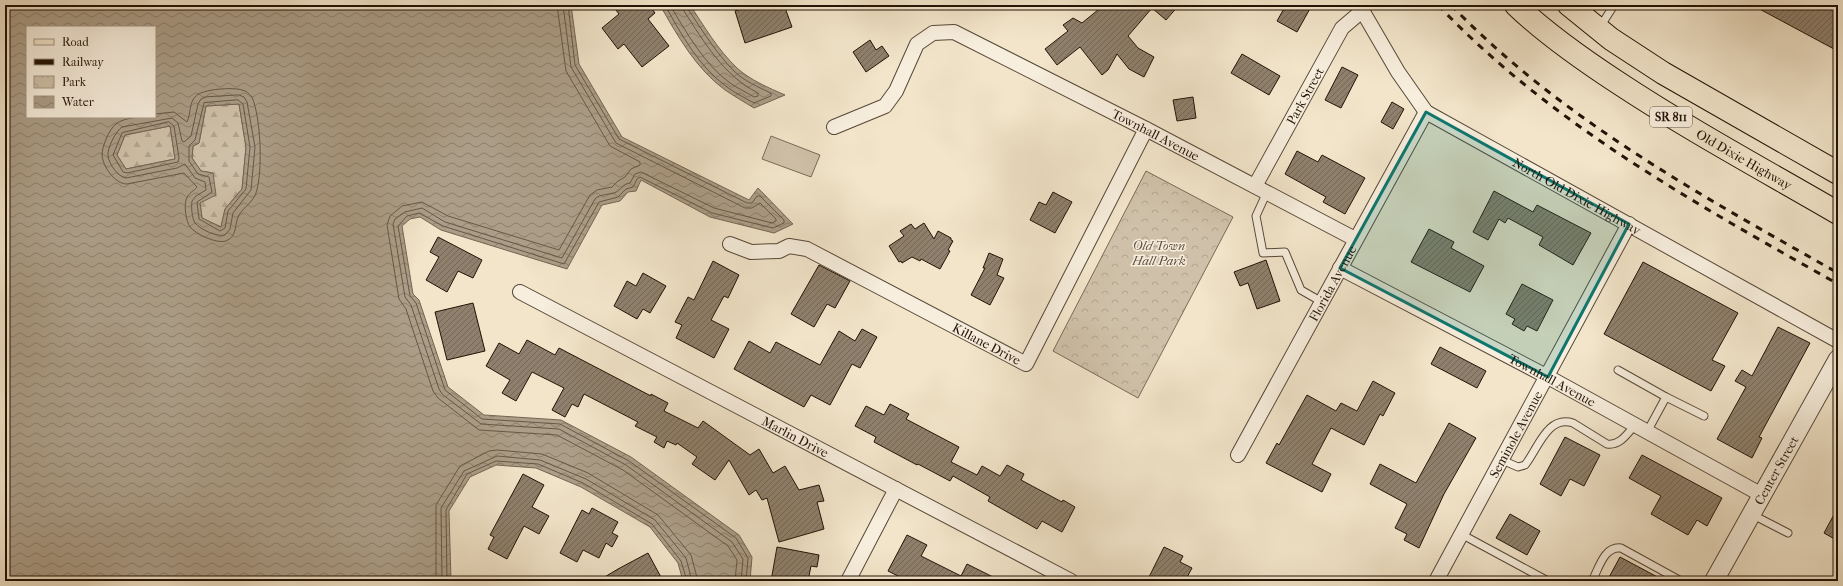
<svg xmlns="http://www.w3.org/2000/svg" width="1843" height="586" font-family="'IM FELL French Canon',serif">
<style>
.forest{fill:url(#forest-firs);stroke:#786a58}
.park{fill:url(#park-crowns);stroke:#786a58}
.pitch{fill:#cfc1a9;stroke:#786a58}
.water{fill:url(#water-waves);stroke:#746553;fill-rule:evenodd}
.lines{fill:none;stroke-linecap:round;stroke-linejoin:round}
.shore{stroke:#665846;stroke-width:1}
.building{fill:url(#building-hatch);stroke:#221206}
.service-casing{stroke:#564737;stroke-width:9}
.minor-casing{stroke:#564737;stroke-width:16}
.tertiary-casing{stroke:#564737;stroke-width:20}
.primary-casing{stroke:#221206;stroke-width:24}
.service{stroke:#f7eedd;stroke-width:7}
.minor{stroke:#f7eedd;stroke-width:14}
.tertiary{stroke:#f7eedd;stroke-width:18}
.primary{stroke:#f2e5ca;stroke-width:22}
.rail{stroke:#221206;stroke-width:3;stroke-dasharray:7 7;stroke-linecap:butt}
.marked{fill:#0f766e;fill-opacity:0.2;stroke:#0f766e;stroke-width:3;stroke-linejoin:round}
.labels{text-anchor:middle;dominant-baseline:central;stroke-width:3;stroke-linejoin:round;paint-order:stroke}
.shield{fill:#f7eedd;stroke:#625446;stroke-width:1}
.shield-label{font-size:12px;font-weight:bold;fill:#221206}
.street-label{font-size:13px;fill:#221206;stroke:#f7eedd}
.park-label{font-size:13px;font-style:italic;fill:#5f4f3f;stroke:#f7eedd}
</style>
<defs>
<pattern id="forest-firs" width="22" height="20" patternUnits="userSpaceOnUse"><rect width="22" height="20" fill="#cfc1a9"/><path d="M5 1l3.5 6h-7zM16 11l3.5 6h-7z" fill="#b1a590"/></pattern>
<pattern id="park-crowns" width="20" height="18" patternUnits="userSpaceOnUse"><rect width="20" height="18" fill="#cfc1a9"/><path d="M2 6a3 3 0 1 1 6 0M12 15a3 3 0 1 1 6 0" fill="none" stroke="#b1a590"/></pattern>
<pattern id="water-waves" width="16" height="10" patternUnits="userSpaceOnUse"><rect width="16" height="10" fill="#ab9d87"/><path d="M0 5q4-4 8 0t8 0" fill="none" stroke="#8b7f6c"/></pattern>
<pattern id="building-hatch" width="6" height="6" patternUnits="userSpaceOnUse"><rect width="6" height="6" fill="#8e806c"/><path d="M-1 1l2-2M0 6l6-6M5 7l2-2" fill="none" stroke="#746757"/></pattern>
</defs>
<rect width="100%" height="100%" fill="#f2e5ca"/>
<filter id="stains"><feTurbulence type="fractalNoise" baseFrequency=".005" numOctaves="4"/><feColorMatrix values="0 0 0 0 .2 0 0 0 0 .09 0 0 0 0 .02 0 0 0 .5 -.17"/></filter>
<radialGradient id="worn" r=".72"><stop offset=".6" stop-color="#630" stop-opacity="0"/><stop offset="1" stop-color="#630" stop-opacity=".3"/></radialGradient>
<g class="forest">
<polygon points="239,104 246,147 242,189 225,209 221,227 202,218 200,203 213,173 201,171 192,158 193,146 199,143 206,106"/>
<polygon points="170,126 175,159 126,169 117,155 125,135"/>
</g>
<polygon class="park" points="1146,171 1233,217 1138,398 1053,351"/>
<polygon class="pitch" points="771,136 820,155 811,177 762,159"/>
<g class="water">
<path d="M 5,5 L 571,5 L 579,64 L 622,137 L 749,200 L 758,188 L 793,224 L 774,233 L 710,217 L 641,180 L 636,191 L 628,192 L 620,201 L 602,205 L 567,269 L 441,230 L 420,217 L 410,219 L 402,226 L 413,294 L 419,300 L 448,387 L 484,415 L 561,420 L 631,457 L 739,535 L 752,557 L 750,581 L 683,581 L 678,563 L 650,527 L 581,487 L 536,468 L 496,465 L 470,477 L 449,511 L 451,581 L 5,581 ZM 27,27 L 155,27 L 155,117 L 27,117 ZM 239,104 L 246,147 L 242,189 L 225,209 L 221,227 L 202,218 L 200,203 L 216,195 L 213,173 L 201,171 L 192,158 L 193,146 L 199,143 L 206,106 ZM 170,126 L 175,159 L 126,169 L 117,155 L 125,135 Z"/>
<path d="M 660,5 L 690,5 C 704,26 718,50 737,68 C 750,80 769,88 785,95 L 754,108 C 744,102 734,96 725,90 C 696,69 677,35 660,5 Z"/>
</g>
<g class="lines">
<g class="shore">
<polyline points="557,5 566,71 610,146 640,162 640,165 631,169 625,177 618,181 612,187 597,190 590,195 559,250 448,216 422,202 402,206 390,216 387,225 399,299 406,309 433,391 438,398 479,430 557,435 623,470 728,546 737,560 735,581"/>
<path d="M 563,5 L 571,67 L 616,143 L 745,208 L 752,208 L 760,203 L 776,219 L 776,221 L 772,223 L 714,208 L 641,172 L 635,174 L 630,183 C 623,184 620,191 614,193 C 607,195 600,194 595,199 L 562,258 L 445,222 L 422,208 L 405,212 L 395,219 L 393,224 L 405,297 L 411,305 L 439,389 L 442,394 L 481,424 L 559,429 L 626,465 L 732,542 L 743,559 L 741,581"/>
<polyline points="568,5 575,65 619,139 747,203 752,203 757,196 760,196 784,220 784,223 773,228 712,213 640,177 637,179 633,187 626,189 618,197 599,202 564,264 443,226 419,213 407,216 398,226 410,296 416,303 445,390 482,419 560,424 629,461 736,538 748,558 746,581"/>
<path d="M 665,5 C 681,34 699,67 727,87 C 735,93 745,98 754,103 L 771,96 L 771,93 C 758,87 744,81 734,71 C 716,53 702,30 688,9 L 687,5"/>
<path d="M 670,5 C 686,32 704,64 730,83 C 737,88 746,92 754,97 L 758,96 L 758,93 C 724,76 704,42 684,11 L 682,5"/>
<path d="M 239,95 L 244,97 L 247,102 L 255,147 L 251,190 L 233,213 L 230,229 L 225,235 C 217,237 201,230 195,223 C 192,218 191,207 192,201 L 196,196 L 206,190 L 205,182 L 195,178 L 185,164 L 177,168 L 126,178 C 118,177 109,164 108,156 C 107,148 116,131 122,127 L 172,118 L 178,123 L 182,141 L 184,142 L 191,136 L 198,104 L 201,99 L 206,97 Z"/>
<polygon points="238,100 243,104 250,147 246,189 228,211 225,228 220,231 199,219 197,202 212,192 209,177 198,174 189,161 189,146 195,140 204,103"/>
<path d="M 140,117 C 132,118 122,119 116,124 C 109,129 102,147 102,155 C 103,167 115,184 127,184 L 184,173 L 197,187 C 194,191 188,193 186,200 C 184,207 186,221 190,227 C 196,234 216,244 226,241 C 238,236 234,224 239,215 C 244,207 253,202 256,193 C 263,172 261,118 252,97 C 249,94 247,91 242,90 C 234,87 202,89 196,96 C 189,102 191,114 187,122 L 174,112 L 155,114"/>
<polygon points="169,122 174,126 179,158 178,162 127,173 123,172 113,155 122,133"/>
<polyline points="436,581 436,505 460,466 489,451 497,450 542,454 588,473 658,515 691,555 698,581"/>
<polyline points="442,581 441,508 464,471 497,456 540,460 586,479 655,520 686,558 692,581"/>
<polyline points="447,581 446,510 467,474 496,461 538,464 583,483 652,524 681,561 687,581"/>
</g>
</g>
<g class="building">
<polygon points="612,5 649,5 655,13 648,19 669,46 642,67 624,44 618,49 602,28 619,14"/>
<polygon points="752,5 784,5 792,27 745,43 735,11"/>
<polygon points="1104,5 1179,5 1166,20 1152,8 1128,36 1138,48 1154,57 1144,77 1129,69 1117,54 1108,70 1102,75 1080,47 1057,65 1045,49 1068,31 1063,25 1073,18 1082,23"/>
<polygon points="1286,5 1312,5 1297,32 1277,21"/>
<polygon points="1752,5 1827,5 1838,11 1838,40 1834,49"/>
<polygon points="870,40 876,50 882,46 889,56 866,72 853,52"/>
<polygon points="1242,54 1280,76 1269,95 1231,73"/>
<polygon points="1342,67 1358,75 1341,108 1325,100"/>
<polygon points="1193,97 1196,118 1177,121 1173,100"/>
<polygon points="1392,102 1404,109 1393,129 1381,122"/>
<polygon points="1297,151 1318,162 1322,155 1365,178 1345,214 1323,202 1326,197 1285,174"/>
<polygon points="1494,191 1533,212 1537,205 1591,233 1573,265 1539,245 1543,237 1508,218 1505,223 1499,219 1488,240 1473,232"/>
<polygon points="1053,192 1072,202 1055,233 1030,220 1039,202 1046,205"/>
<polygon points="924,223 934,239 938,231 951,238 951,240 953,241 948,250 950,251 940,269 921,259 920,261 912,257 902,263 901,261 899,262 889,246 904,236 900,231 911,224 915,229"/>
<polygon points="1429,229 1454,242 1451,248 1484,266 1470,292 1411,262"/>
<polygon points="438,237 482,260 473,278 458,271 447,292 426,280 439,257 430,252"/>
<polygon points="989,253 1003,259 997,275 1004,278 990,305 971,295 985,268 983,268"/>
<polygon points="1266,260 1280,301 1257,309 1248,283 1240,286 1234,272"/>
<polygon points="713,261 739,275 728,298 724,296 711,320 729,329 714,358 676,338 682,325 675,322 688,297 694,300"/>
<polygon points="1643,262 1738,313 1712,360 1725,366 1711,391 1604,334"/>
<polygon points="819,265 850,281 835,308 827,304 814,327 791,314"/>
<polygon points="643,273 666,286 650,313 643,309 637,319 614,306 627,281 636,286"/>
<polygon points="1522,284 1553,300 1537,331 1527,326 1524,331 1512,324 1515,319 1506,314"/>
<polygon points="473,303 485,351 447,360 435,312"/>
<polygon points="1778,327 1810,343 1759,437 1762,438 1752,458 1717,439 1746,387 1735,381 1742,370 1752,376"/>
<polygon points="862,329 877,337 860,368 852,364 830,405 811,395 804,407 734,369 749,341 770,353 776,342 820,365 839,331 855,341"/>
<polygon points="527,340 555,355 559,348 651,396 651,394 668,403 664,411 698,428 703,421 750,455 759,449 773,473 785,466 799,490 819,485 824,501 817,502 824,529 779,542 767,498 762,500 756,490 749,495 729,460 715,480 692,464 697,457 677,443 676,445 667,441 664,448 654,442 657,437 635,426 638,422 584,394 578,407 572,404 565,417 552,410 564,388 532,372 516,401 502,393 510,380 486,366 499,343 519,354"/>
<polygon points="1440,347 1486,371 1477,388 1431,364"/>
<polygon points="1373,381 1395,393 1383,416 1380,414 1364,445 1331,428 1312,464 1331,474 1322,492 1266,463 1277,443 1279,445 1307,395 1336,411 1341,403 1357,411"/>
<polygon points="890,404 909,414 906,419 959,447 951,462 977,475 982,466 1000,476 1007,465 1024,474 1021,480 1062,502 1063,500 1075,507 1062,532 1042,521 1037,529 988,501 990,497 953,476 950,481 918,464 917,465 874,442 876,437 855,426 866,406 884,415"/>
<polygon points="1449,423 1476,438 1444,494 1419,548 1404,540 1407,534 1395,528 1407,504 1370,484 1380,464 1416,483"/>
<polygon points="1565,437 1600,455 1584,486 1570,479 1561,496 1540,484"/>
<polygon points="1642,455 1722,498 1707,526 1697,520 1688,535 1651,514 1661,496 1629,478"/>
<polygon points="523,474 544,485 532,507 549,516 539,534 524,526 507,559 488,549 494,537 490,535"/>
<polygon points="1838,507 1838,541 1824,533"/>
<polygon points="592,508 618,522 612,533 618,536 612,547 606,543 599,558 583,550 577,562 560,553 582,510 589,514"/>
<polygon points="1510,514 1540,531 1527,555 1496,538"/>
<polygon points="907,535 927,545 921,556 961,576 967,564 1001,581 908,581 888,571"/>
<polygon points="777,547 819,555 817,567 811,566 808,581 771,581"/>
<polygon points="1164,547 1183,556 1180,562 1192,568 1185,581 1147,581"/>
<polygon points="648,553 663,581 598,581 618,569"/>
<polygon points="1620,557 1665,581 1607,581"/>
</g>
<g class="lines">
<defs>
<g id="service">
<polyline points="1600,27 1614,5"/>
<polyline points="1267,192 1256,216 1263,253 1285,252 1301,290 1322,302"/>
<polyline points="1618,370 1666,397"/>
<polyline points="1647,432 1666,397 1704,416"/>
<path d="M 1502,460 L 1518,467 L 1525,465 C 1538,449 1547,415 1573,423 L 1607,444 C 1620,446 1627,434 1635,425"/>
<polyline points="1751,514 1788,533"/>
<polyline points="1461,534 1548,581"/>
<path d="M 1592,581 C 1599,568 1604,546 1621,548 L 1681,581"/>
</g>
<g id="minor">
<path id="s1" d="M 1359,5 L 1398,72 L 1426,112 L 1838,341"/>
<path id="s2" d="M 834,127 L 885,106 L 896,91 L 917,44 L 933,33 L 954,32 L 1146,129 L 1355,239"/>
<path id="s3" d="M 1255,186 L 1342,28 L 1362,11"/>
<path id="s4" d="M 730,244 L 751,252 L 779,251 L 789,246 L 807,249 L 1026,364 L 1146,129"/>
<path id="s5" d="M 1340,268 L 1548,377 L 1762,495"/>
<path id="s6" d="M 520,292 L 1071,581"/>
<path id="s7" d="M 1238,455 L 1426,112"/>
<polyline points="848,581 896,489"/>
<path id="s8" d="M 1436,581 L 1629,224"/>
</g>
<g id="tertiary">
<path id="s9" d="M 1714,581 L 1838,359"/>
</g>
<g id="primary">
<path id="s10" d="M 1516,5 C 1546,34 1582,59 1617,82 C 1688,129 1764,170 1838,213"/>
<polyline points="1569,5 1611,39 1663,73 1838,173"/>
</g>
</defs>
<use href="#service" class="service-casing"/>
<use href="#minor" class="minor-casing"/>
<use href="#tertiary" class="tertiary-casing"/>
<use href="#primary" class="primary-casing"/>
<use href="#service" class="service"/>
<use href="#minor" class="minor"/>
<use href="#tertiary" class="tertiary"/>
<use href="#primary" class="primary"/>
<g class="rail">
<path d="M 1438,5 C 1551,124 1696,204 1838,284"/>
<path d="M 1451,5 C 1561,119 1702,196 1838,273"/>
</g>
</g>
<path class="marked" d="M 1426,112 L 1629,224 L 1548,377 L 1340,268 Z"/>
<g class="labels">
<rect class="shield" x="1650" y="107" width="42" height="20" rx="3"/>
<g class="shield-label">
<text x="1671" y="117">SR 811</text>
</g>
<g class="street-label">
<text stroke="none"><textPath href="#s3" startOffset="103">Park Street</textPath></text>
<text stroke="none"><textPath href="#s2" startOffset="392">Townhall Avenue</textPath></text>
<text stroke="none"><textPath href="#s10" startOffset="276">Old Dixie Highway</textPath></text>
<text stroke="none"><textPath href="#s1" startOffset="299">North Old Dixie Highway</textPath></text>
<text stroke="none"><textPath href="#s7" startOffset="196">Florida Avenue</textPath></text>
<text stroke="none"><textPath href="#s4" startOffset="283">Killane Drive</textPath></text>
<text stroke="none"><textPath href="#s5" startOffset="240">Townhall Avenue</textPath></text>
<text stroke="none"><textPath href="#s8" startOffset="167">Seminole Avenue</textPath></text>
<text stroke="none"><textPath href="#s6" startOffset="311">Marlin Drive</textPath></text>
<text stroke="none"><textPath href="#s9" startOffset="127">Center Street</textPath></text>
</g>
<g class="park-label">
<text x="1159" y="245">Old Town<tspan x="1159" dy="15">Hall Park</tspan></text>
</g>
</g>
<rect width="1843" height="586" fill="none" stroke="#f2e5ca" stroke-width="20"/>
<rect x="6" y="6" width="1831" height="574" fill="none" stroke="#221206" stroke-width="2"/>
<rect x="10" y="10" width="1823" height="566" fill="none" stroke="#221206"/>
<rect x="26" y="26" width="130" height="92" fill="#f7eedd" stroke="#a29687"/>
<rect x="34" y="39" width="20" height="6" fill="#f2e5ca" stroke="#a29687"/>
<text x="62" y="46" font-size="12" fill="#221206">Road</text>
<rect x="34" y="59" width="20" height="6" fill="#221206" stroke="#a29687"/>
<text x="62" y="66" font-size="12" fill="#221206">Railway</text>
<rect x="34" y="76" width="20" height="12" fill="url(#park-crowns)" stroke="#a29687"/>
<text x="62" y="86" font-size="12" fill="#221206">Park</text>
<rect x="34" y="96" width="20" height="12" fill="url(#water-waves)" stroke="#a29687"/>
<text x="62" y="106" font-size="12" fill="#221206">Water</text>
<rect width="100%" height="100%" filter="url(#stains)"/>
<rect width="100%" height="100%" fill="url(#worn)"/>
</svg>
